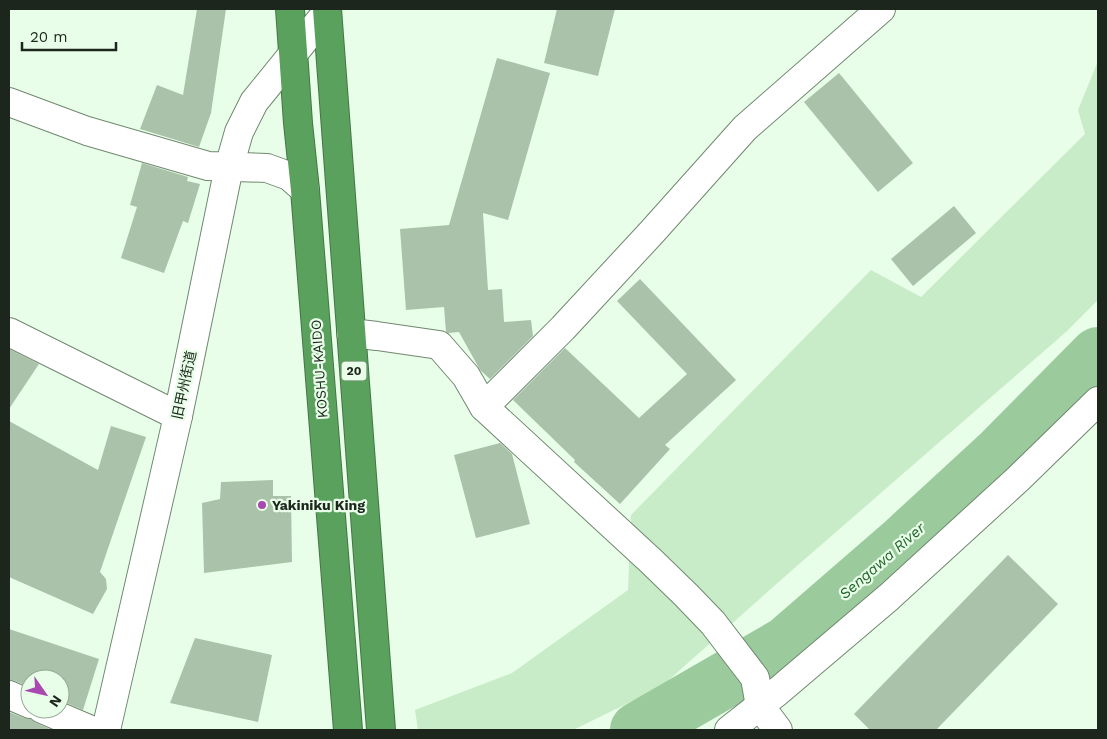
<svg xmlns="http://www.w3.org/2000/svg" width="1107" height="739" font-family="'Work Sans','Noto Sans JP',sans-serif">
<style>
.green{fill:#c7ecc7}
.lines{fill:none;stroke-linecap:round;stroke-linejoin:round}
.river{stroke:#9bcb9c;stroke-width:56}
.building{fill:#a9c2a9}
.minor-casing{stroke:#708870;stroke-width:30}
.highway-casing{stroke:#457647;stroke-width:30}
.minor{stroke:#fff;stroke-width:28}
.highway{stroke:#5aa15e;stroke-width:28}
.poi-dot{fill:#a948b0;stroke:#e8fee8;stroke-width:2}
.labels{text-anchor:middle;dominant-baseline:central;stroke-width:4.5;stroke-linejoin:round;paint-order:stroke}
.shield{fill:#e8fee8;stroke:#5a675a;stroke-width:1}
.shield-label{font-size:12px;font-weight:bold;fill:#1d261d}
.street-label{font-size:14px;fill:#1d261d;stroke:#e8fee8}
.poi-label{font-size:14px;font-weight:bold;fill:#1d261d;stroke:#e8fee8;text-anchor:start}
.water-label{font-size:15px;font-style:italic;fill:#226429;stroke:#e8fee8}
</style>
<rect width="100%" height="100%" fill="#e8fee8"/>
<polygon class="green" points="1098,61 1098,300 1067,331 782,579 661,687 573,730 418,730 415,710 512,673 628,590 631,515 871,270 921,297 1085,134 1078,110"/>
<g class="lines">
<polyline class="river" points="638,730 787,644 900,546 1001,453 1098,355"/>
</g>
<g class="building">
<polygon points="197,9 226,9 211,113 199,147 140,129 157,85 183,95"/>
<polygon points="557,9 615,9 598,76 544,63"/>
<polygon points="497,58 550,73 508,220 483,213 488,290 502,289 504,322 531,320 533,336 490,379 480,370 459,332 448,333 446,332 444,307 406,310 400,229 449,225"/>
<polygon points="839,73 913,163 878,192 804,102"/>
<polygon points="142,163 188,177 187,181 200,184 188,223 183,221 164,273 121,258 137,207 130,205"/>
<polygon points="954,206 976,233 913,286 891,259"/>
<polygon points="640,279 736,380 665,445 670,449 620,504 574,462 575,460 513,400 565,348 639,418 687,374 617,301"/>
<polygon points="9,349 39,364 9,409"/>
<polygon points="9,421 98,470 111,426 146,437 100,572 106,579 107,589 93,614 9,577"/>
<polygon points="500,443 512,454 530,524 476,538 454,455"/>
<polygon points="273,480 273,496 291,496 292,562 204,573 202,503 220,499 221,482"/>
<polygon points="1008,555 1058,604 936,730 870,730 854,714"/>
<polygon points="9,629 99,659 83,710 60,700 60,679 30,679 30,687 15,681 9,680"/>
<polygon points="195,638 272,655 258,722 170,703"/>
<polygon points="9,712 24,718 31,719 36,723 52,730 9,730"/>
</g>
<g class="lines">
<defs>
<g id="minor">
<polyline points="9,102 87,131 208,166 267,168 289,176 305,190"/>
<polyline points="9,332 178,416"/>
<polyline points="351,333 377,336 439,345 466,376 484,407 651,561 686,595 713,623 755,678 760,706 778,730"/>
<polyline points="484,407 563,328 652,232 745,128 881,9"/>
<polyline points="9,695 30,704"/>
<polyline points="42,709 91,730"/>
<polyline points="106,730 178,416 229,167 239,132 254,102 327,12"/>
<polyline points="729,730 776,693 889,597 1018,479 1098,401"/>
</g>
<g id="highway">
<polyline points="290,9 298,123 305,190 348,730"/>
<polyline points="327,9 381,730"/>
</g>
</defs>
<use href="#minor" class="minor-casing"/>
<use href="#highway" class="highway-casing"/>
<use href="#minor" class="minor"/>
<use href="#highway" class="highway"/>
</g>
<circle class="poi-dot" cx="262" cy="505" r="5"/>
<g class="labels">
<rect class="shield" x="341.5" y="361.5" width="25" height="19" rx="4"/>
<g class="shield-label">
<text x="354" y="371">20</text>
</g>
<g class="street-label">
<text transform="translate(319 369) rotate(-94)">KOSHU-KAIDO</text>
<text transform="translate(184 385) rotate(-78)">旧甲州街道</text>
</g>
<g class="poi-label">
<text x="272" y="505">Yakiniku King</text>
</g>
<g class="water-label">
<text transform="translate(882 561) rotate(-41)">Sengawa River</text>
</g>
</g>
<rect width="1107" height="739" fill="none" stroke="#1d261d" stroke-width="20"/>
<g transform="translate(45 694) rotate(124)"><circle r="24" fill="#e8fee8" stroke="#97a897"/>
<path d="M0-4L9 19L0 12L-9 19Z" fill="#a948b0"/>
<text y="-8" font-size="14" font-weight="bold" text-anchor="middle" fill="#1d261d">N</text>
</g>
<path d="M22 42v8h94v-8" fill="none" stroke="#1d261d" stroke-width="2.5"/>
<text x="30" y="42" font-size="15" fill="#1d261d" stroke="#e8fee8" stroke-width="4" paint-order="stroke">20 m</text>
</svg>
